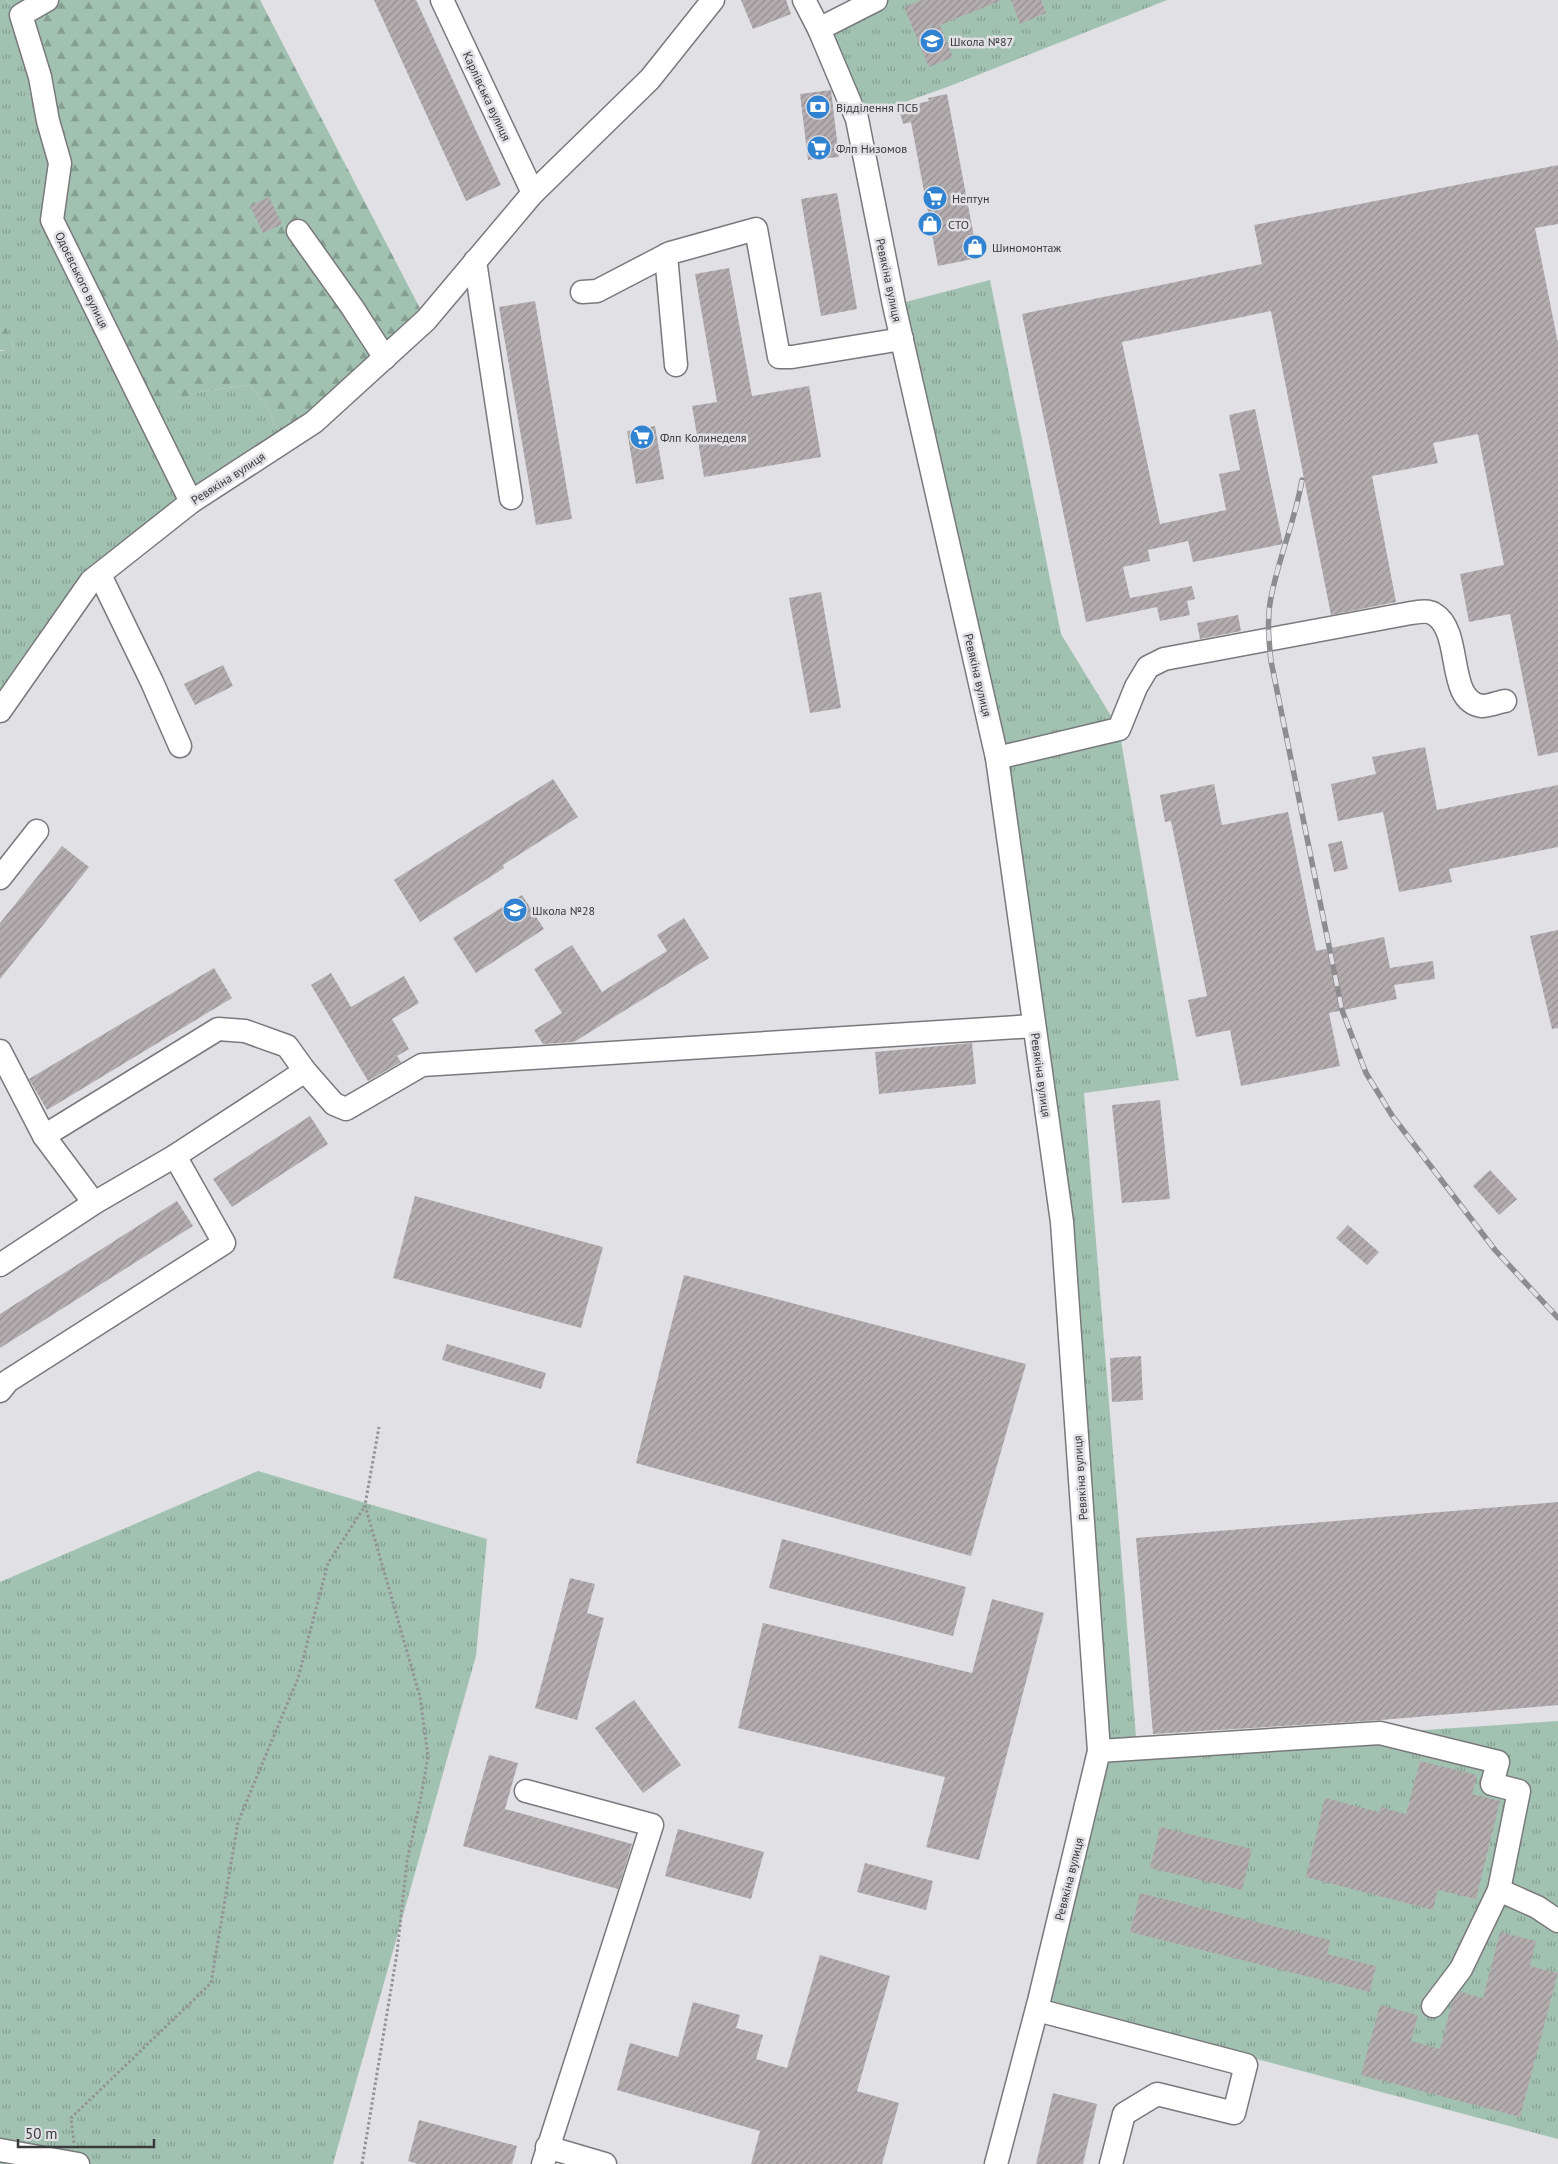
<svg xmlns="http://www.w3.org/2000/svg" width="1558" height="2164" font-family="'PT Sans',sans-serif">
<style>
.grass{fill:url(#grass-tufts)}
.forest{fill:url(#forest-firs)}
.building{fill:url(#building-hatch)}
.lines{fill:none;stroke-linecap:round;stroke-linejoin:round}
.minor-casing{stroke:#79797d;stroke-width:25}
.path{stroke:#939396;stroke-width:3;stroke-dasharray:2.5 2.5;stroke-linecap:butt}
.minor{stroke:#fff;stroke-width:22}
.rail-casing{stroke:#8d8d90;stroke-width:5.5}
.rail{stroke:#e0e0e5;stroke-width:4;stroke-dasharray:11;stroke-linecap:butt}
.labels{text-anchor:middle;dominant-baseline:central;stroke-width:5;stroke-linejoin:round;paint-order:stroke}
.poi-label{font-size:12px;fill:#3a3a3c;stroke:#e0e0e5;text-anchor:start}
.street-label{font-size:12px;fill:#3a3a3c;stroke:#e0e0e5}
</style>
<defs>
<pattern id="grass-tufts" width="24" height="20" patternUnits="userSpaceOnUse" patternTransform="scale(1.25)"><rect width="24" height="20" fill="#a2c2b1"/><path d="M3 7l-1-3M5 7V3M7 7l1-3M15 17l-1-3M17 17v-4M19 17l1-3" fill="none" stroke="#859f91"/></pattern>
<pattern id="forest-firs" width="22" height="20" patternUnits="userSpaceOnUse" patternTransform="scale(1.25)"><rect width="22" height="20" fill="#a2c2b1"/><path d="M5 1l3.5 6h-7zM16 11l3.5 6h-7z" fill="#859f91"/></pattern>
<pattern id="building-hatch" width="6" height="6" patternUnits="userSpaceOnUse" patternTransform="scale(1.25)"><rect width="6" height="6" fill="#b3adaf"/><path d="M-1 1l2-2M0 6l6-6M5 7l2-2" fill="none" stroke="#938e90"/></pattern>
</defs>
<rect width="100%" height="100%" fill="#e0e0e5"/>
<g class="grass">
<polygon points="0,0 6,0 21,15 146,408 204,391 250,385 267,407 283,442 91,581 0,705 0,351 14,349 0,315"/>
<polygon points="876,0 1167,0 950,86 857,119 819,29"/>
<polygon points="990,280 1061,634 1119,729 1179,1080 1084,1093 1137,1749 1558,1721 1558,2139 1039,2001 1099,1751 1062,1222 997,758 894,305"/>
<polygon points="258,1471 487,1539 476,1656 333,2164 0,2164 0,1582"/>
</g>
<g class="forest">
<polygon points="6,0 260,0 426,320 283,442 267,407 250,385 204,391 145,409 52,220 60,163 21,15"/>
<polygon points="0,315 3,319 14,350 0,350"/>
</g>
<g class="building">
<polygon points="374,0 416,0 501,185 466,201"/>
<polygon points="741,0 786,0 791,14 753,29"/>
<polygon points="922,0 999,0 1000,1 940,25 953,57 929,67 904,7"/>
<polygon points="1011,0 1041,0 1046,13 1020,24"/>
<polygon points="831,90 839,157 808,160 800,94"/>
<polygon points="947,94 978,258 938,266 911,122 903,124 899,108 929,101 928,98"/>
<polygon points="1558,165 1558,224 1535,228 1558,343 1558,752 1538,756 1510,614 1469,622 1460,574 1504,565 1478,434 1433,443 1438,463 1372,476 1396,602 1331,615 1271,311 1122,342 1160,524 1226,510 1219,474 1240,470 1229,415 1255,409 1283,544 1193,562 1188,541 1148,550 1150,561 1123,567 1130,598 1192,586 1195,599 1187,601 1190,615 1160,621 1157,607 1086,622 1022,314 1262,264 1254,225"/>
<polygon points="837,193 857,309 821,316 801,199"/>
<polygon points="269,197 282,224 263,233 250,206"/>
<polygon points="729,268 752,396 809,386 821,457 704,477 692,406 717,402 695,274"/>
<polygon points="535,301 572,519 536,525 499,307"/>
<polygon points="655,426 664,479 636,484 627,431"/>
<polygon points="821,592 841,708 810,713 789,598"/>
<polygon points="1238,615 1241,631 1200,639 1197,623"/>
<polygon points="223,665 233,686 195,705 184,684"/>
<polygon points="1425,747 1437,810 1558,785 1558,847 1449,869 1452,882 1399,892 1383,812 1338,821 1331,784 1376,774 1372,757"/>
<polygon points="553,779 578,817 503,865 504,868 420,922 394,880"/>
<polygon points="1214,784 1222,825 1288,812 1316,951 1384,937 1390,968 1433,961 1435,979 1394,985 1397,999 1329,1013 1340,1066 1241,1086 1230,1030 1196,1037 1188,1000 1207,996 1171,821 1165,822 1160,795"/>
<polygon points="1342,841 1348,869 1334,872 1328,844"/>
<polygon points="62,846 89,867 0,979 0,923"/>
<polygon points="522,895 544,929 476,973 453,938"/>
<polygon points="684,918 709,958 574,1042 543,1044 534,1030 562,1013 534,969 572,945 602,992 667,951 657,935"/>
<polygon points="1558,930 1558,1028 1552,1029 1530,936"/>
<polygon points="214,968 232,998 47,1110 29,1079"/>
<polygon points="331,973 351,1007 404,976 419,1003 392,1019 409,1049 397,1056 401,1062 368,1081 311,985"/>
<polygon points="972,1043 976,1084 879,1094 875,1052"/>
<polygon points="1160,1100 1170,1199 1122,1203 1112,1105"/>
<polygon points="310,1116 328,1144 232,1207 213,1179"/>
<polygon points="1490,1170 1517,1199 1499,1215 1473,1186"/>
<polygon points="415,1196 603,1247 581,1328 393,1278"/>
<polygon points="177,1201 193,1226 0,1348 0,1314"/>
<polygon points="1348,1225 1379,1252 1367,1265 1336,1238"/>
<polygon points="684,1275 1026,1364 971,1556 636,1463"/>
<polygon points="447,1344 546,1373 541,1389 442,1360"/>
<polygon points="1141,1356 1143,1400 1112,1402 1110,1358"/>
<polygon points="1558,1502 1558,1705 1381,1720 1153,1734 1136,1538"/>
<polygon points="782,1539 966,1587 953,1636 769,1588"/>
<polygon points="570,1578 595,1584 587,1613 604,1618 577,1720 535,1708"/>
<polygon points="992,1599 1044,1613 979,1860 926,1847 945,1777 738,1728 763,1623 972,1673"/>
<polygon points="634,1700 681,1765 643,1793 595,1728"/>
<polygon points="489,1755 518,1763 505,1809 632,1844 618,1889 463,1846"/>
<polygon points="1420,1761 1477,1775 1472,1794 1500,1801 1476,1899 1438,1890 1433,1910 1306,1877 1325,1798 1379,1812 1381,1807 1406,1814"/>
<polygon points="1160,1827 1252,1849 1242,1890 1150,1868"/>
<polygon points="678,1829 764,1852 751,1899 665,1876"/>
<polygon points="865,1863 933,1881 926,1910 857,1892"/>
<polygon points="1140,1893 1330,1940 1327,1954 1376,1966 1370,1992 1130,1932"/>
<polygon points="1500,1932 1536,1941 1530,1966 1558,1973 1520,2117 1361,2075 1380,2005 1418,2015 1411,2041 1440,2049 1452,2002 1460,1992 1483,1998"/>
<polygon points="820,1955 890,1976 857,2091 899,2103 882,2164 751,2164 760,2131 617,2090 630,2043 678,2057 693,2002 740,2015 736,2028 763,2035 756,2059 787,2068"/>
<polygon points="1053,2093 1097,2104 1083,2164 1036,2164"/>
<polygon points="419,2120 517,2146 512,2164 418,2164 408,2161"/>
</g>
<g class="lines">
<defs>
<g id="minor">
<polyline points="47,0 21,15 40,77 48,121 60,163 52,220 191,502"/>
<polyline points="442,0 533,193"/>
<polyline points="804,0 819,29 857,119 894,305 997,758 1062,1222 1099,1751 1039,2001 996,2164"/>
<polyline points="819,29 876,0"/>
<polyline points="298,231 352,307 385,358"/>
<polyline points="666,255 676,365"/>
<polyline points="475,261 511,498"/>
<polyline points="582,292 597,291 670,253 756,229 779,357 792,357 902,339"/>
<polyline points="100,575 152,682 180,746"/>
<polyline points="0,711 91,581 191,502 314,422 426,320 533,193 650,79 713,0"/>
<path d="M 997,758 L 1119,729 L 1136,687 L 1148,667 L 1164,659 L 1411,613 C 1419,612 1428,610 1434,614 C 1464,632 1445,701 1482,706 C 1489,706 1499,702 1505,701"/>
<polyline points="0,878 37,831"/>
<polyline points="0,1051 44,1136 94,1203"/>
<polyline points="44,1136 218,1029 245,1031 287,1046 305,1071 334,1104 346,1109 422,1065 1034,1026"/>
<polyline points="0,1265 94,1203 175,1156 305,1071"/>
<polyline points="0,1391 8,1381 224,1243 175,1156"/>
<polyline points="1099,1751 1380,1733 1498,1762 1492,1784 1519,1791 1499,1890 1461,1969 1433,2006"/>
<polyline points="526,1791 652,1825 543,2164"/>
<polyline points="1499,1890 1537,1907 1558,1921"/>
<polyline points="1037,2010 1246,2065 1234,2113 1157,2094 1124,2114 1111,2164"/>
<polyline points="547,2147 605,2164"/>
<polyline points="0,2150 78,2164"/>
</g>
</defs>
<use href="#minor" class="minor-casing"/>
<g class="path">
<polyline points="74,2143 71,2118 211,1983 238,1822 298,1678 328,1563 365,1506"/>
<polyline points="362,2164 397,1953 407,1861 421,1797 428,1756 420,1697 365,1505 379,1427"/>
</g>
<use href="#minor" class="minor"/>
<defs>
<path id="rail" d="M 1302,480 C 1295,522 1277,561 1270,603 C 1267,622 1269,642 1271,661 L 1342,1010 L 1366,1073 L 1393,1117 L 1495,1250 L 1558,1318"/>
</defs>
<use href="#rail" class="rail-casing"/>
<use href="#rail" class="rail"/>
</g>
<defs>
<symbol id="school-disc" viewBox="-11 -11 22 22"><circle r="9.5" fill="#3182d1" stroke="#e0e0e5"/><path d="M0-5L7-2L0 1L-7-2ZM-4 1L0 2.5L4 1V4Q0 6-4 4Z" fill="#fff"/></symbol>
<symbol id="bank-disc" viewBox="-11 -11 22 22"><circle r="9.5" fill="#3182d1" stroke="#e0e0e5"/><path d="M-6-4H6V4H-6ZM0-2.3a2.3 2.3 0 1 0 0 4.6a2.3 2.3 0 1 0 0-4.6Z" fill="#fff"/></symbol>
<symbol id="supermarket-disc" viewBox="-11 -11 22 22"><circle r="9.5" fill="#3182d1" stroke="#e0e0e5"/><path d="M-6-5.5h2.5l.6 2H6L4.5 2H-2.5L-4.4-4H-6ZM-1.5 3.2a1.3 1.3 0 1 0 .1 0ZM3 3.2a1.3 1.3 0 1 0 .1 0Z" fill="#fff"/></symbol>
<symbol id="shop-disc" viewBox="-11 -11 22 22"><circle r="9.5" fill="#3182d1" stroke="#e0e0e5"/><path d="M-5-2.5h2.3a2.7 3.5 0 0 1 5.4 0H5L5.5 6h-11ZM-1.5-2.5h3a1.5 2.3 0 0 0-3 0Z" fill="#fff"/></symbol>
</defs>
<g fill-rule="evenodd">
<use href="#school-disc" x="918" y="27" width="28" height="28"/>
<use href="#bank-disc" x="804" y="93" width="28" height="28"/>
<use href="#supermarket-disc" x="805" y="134" width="28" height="28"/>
<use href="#supermarket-disc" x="921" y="184" width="28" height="28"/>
<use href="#shop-disc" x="916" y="210" width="28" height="28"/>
<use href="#shop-disc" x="961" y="233" width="28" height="28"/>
<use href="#supermarket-disc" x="628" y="423" width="28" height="28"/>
<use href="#school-disc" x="501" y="896" width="28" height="28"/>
</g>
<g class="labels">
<g class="poi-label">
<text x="950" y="41">Школа №87</text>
<text x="836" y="107">Відділення ПСБ</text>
<text x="836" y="148">Флп Низомов</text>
<text x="952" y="198">Нептун</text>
<text x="948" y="224">СТО</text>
<text x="992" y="247">Шиномонтаж</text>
<text x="660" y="437">Флп Колинеделя</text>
<text x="532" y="910">Школа №28</text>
</g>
<g class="street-label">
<text transform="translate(487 96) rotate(65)">Карлівська вулиця</text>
<text transform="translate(82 280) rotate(64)">Одоєвського вулиця</text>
<text transform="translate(889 280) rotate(78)">Ревякіна вулиця</text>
<text transform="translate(228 478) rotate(-33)">Ревякіна вулиця</text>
<text transform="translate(978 675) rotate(77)">Ревякіна вулиця</text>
<text transform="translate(1041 1075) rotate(82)">Ревякіна вулиця</text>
<text transform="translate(1080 1478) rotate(-94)">Ревякіна вулиця</text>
<text transform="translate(1069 1879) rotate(-76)">Ревякіна вулиця</text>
</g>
</g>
<path d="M18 2139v8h136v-8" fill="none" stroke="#3a3a3c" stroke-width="2.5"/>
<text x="25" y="2139" font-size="15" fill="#3a3a3c" stroke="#e0e0e5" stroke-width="4" paint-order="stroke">50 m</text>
</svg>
